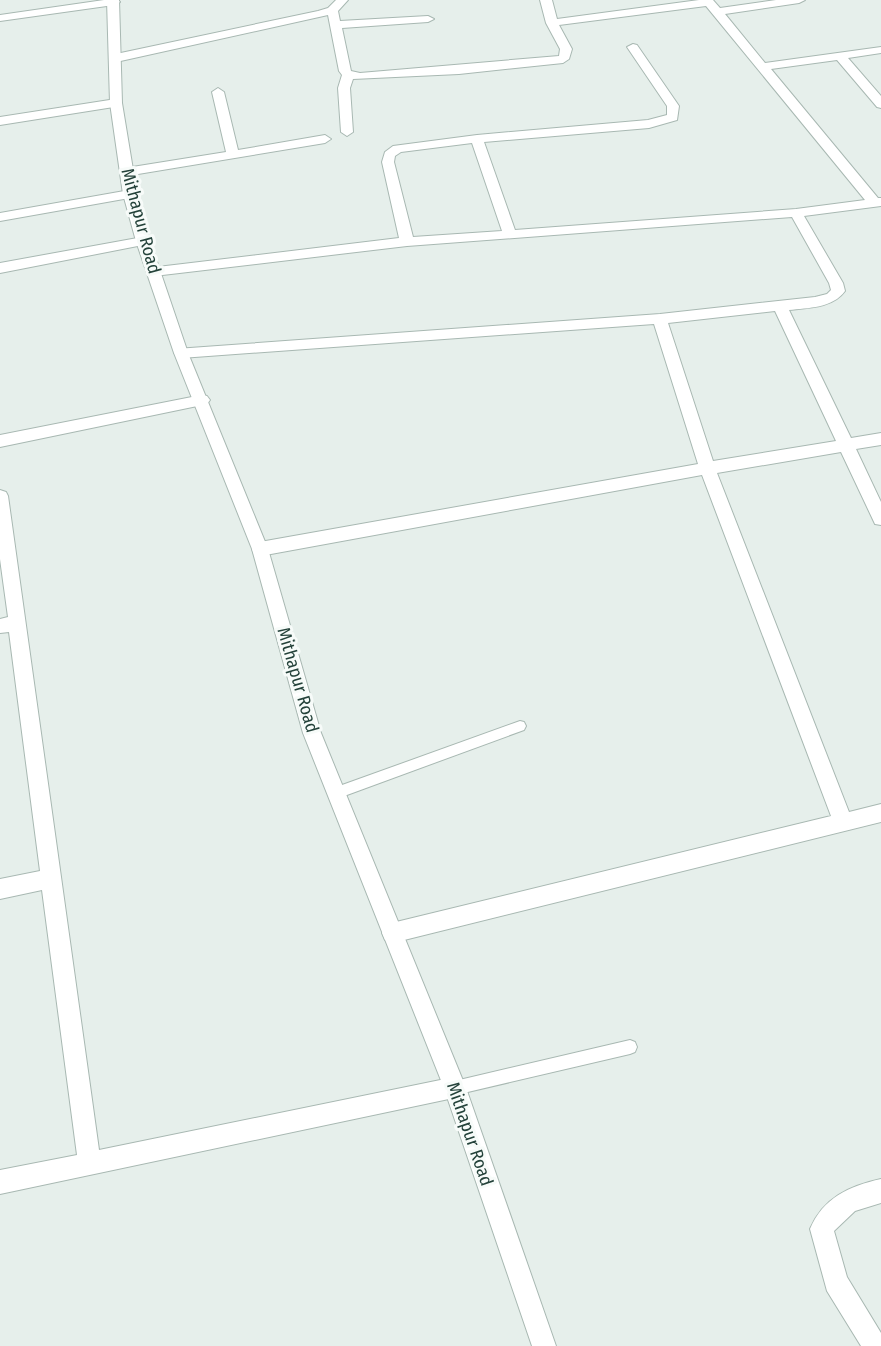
<svg xmlns="http://www.w3.org/2000/svg" width="881" height="1346" font-family="'Fira Sans Condensed',sans-serif">
<style>
.lines{fill:none;stroke-linecap:round;stroke-linejoin:round}
.service-casing{stroke:#a8b8b2;stroke-width:2}
.minor-casing{stroke:#a8b8b2;stroke-width:2}
.tertiary-casing{stroke:#a8b8b2;stroke-width:2}
.service{fill:#fff;fill-rule:evenodd}
.minor{fill:#fff;fill-rule:evenodd}
.tertiary{fill:#fff;fill-rule:evenodd}
.labels{text-anchor:middle;dominant-baseline:central;stroke-width:6;stroke-linejoin:round;paint-order:stroke}
.street-label{font-size:18px;fill:#24423a;stroke:#f7fbf9}
</style>
<rect width="100%" height="100%" fill="#e6efeb"/>
<g class="lines">
<defs>
<g id="service">
<polygon points="520,721 524,722 526,726 524,730 336,799 331,797 330,793 331,789"/>
<polygon points="630,1040 635,1042 637,1047 635,1052 630,1054 455,1095 450,1093 448,1088 450,1083 455,1081"/>
</g>
<g id="minor">
<polygon points="104,0 118,0 120,2 114,5 0,21 0,15"/>
<path d="M 336,0 L 348,0 L 338,11 L 340,21 L 428,16 L 434,19 L 428,22 L 342,28 L 351,71 L 360,73 L 559,56 L 560,49 L 546,23 L 540,0 L 552,0 L 557,19 L 699,0 L 713,0 L 720,8 L 776,0 L 805,0 L 799,3 L 725,14 L 765,63 L 881,47 L 881,53 L 848,58 L 881,96 L 881,108 L 877,107 L 837,60 L 771,69 L 878,198 L 881,198 L 881,206 L 804,216 L 843,283 L 845,291 C 833,308 808,308 789,310 L 851,438 L 881,433 L 881,445 L 856,449 L 881,502 L 881,525 L 875,524 L 841,452 L 717,473 L 849,812 L 881,804 L 881,822 L 392,943 L 385,940 L 382,933 L 385,926 L 392,923 L 831,816 L 702,475 L 260,556 L 254,554 L 252,549 L 254,544 L 260,542 L 698,464 L 654,324 L 181,358 L 174,353 L 176,349 L 660,314 L 815,297 L 827,294 L 831,290 L 829,283 L 792,217 L 407,246 L 154,276 L 147,271 L 149,268 L 399,238 L 382,162 L 385,152 L 393,146 L 477,135 L 648,120 L 667,115 L 667,106 L 627,47 L 633,44 L 637,45 L 679,106 L 677,120 L 649,128 L 484,142 L 515,230 L 796,209 L 865,200 L 706,6 L 559,25 L 572,49 L 569,59 L 563,63 L 459,74 L 353,79 L 350,88 L 353,132 L 347,136 L 341,132 L 338,88 L 342,75 L 339,71 L 328,15 L 116,62 L 110,58 L 116,54 L 318,11 L 328,8 ZM 472,143 L 502,231 L 413,237 L 394,162 L 395,156 L 401,152 ZM 775,311 L 836,441 L 713,461 L 668,323 Z"/>
<polygon points="218,88 224,92 238,150 325,135 331,139 325,143 126,176 121,175 120,172 126,168 226,152 212,92"/>
<polygon points="116,99 120,100 120,106 0,125 0,117"/>
<polygon points="130,190 137,194 135,197 0,221 0,213"/>
<polygon points="143,237 150,241 148,244 0,273 0,263"/>
<polygon points="202,395 207,396 210,400 207,404 0,447 0,435"/>
<polygon points="0,490 6,492 8,496 99,1150 455,1077 463,1080 466,1088 463,1096 0,1194 0,1170 77,1155 42,890 0,899 0,879 40,871 9,632 0,633 0,619 8,617 0,559"/>
<path d="M 881,1179 L 881,1203 L 855,1211 L 834,1231 L 847,1277 L 881,1333 L 881,1346 L 861,1346 L 827,1291 L 810,1229 C 823,1198 849,1186 881,1179 Z"/>
</g>
<polygon id="tertiary" points="107,0 119,0 122,103 137,194 150,241 188,353 268,549 321,733 466,1088 556,1346 532,1346 444,1088 303,733 252,549 174,353 136,241 123,194 110,103"/>
</defs>
<use href="#service" class="service-casing"/>
<use href="#minor" class="minor-casing"/>
<use href="#tertiary" class="tertiary-casing"/>
<use href="#service" class="service"/>
<use href="#minor" class="minor"/>
<use href="#tertiary" class="tertiary"/>
</g>
<g class="labels">
<g class="street-label">
<text transform="translate(141 221) rotate(75)">Mithapur Road</text>
<text transform="translate(298 680) rotate(74)">Mithapur Road</text>
<text transform="translate(470 1134) rotate(71)">Mithapur Road</text>
</g>
</g>
</svg>
